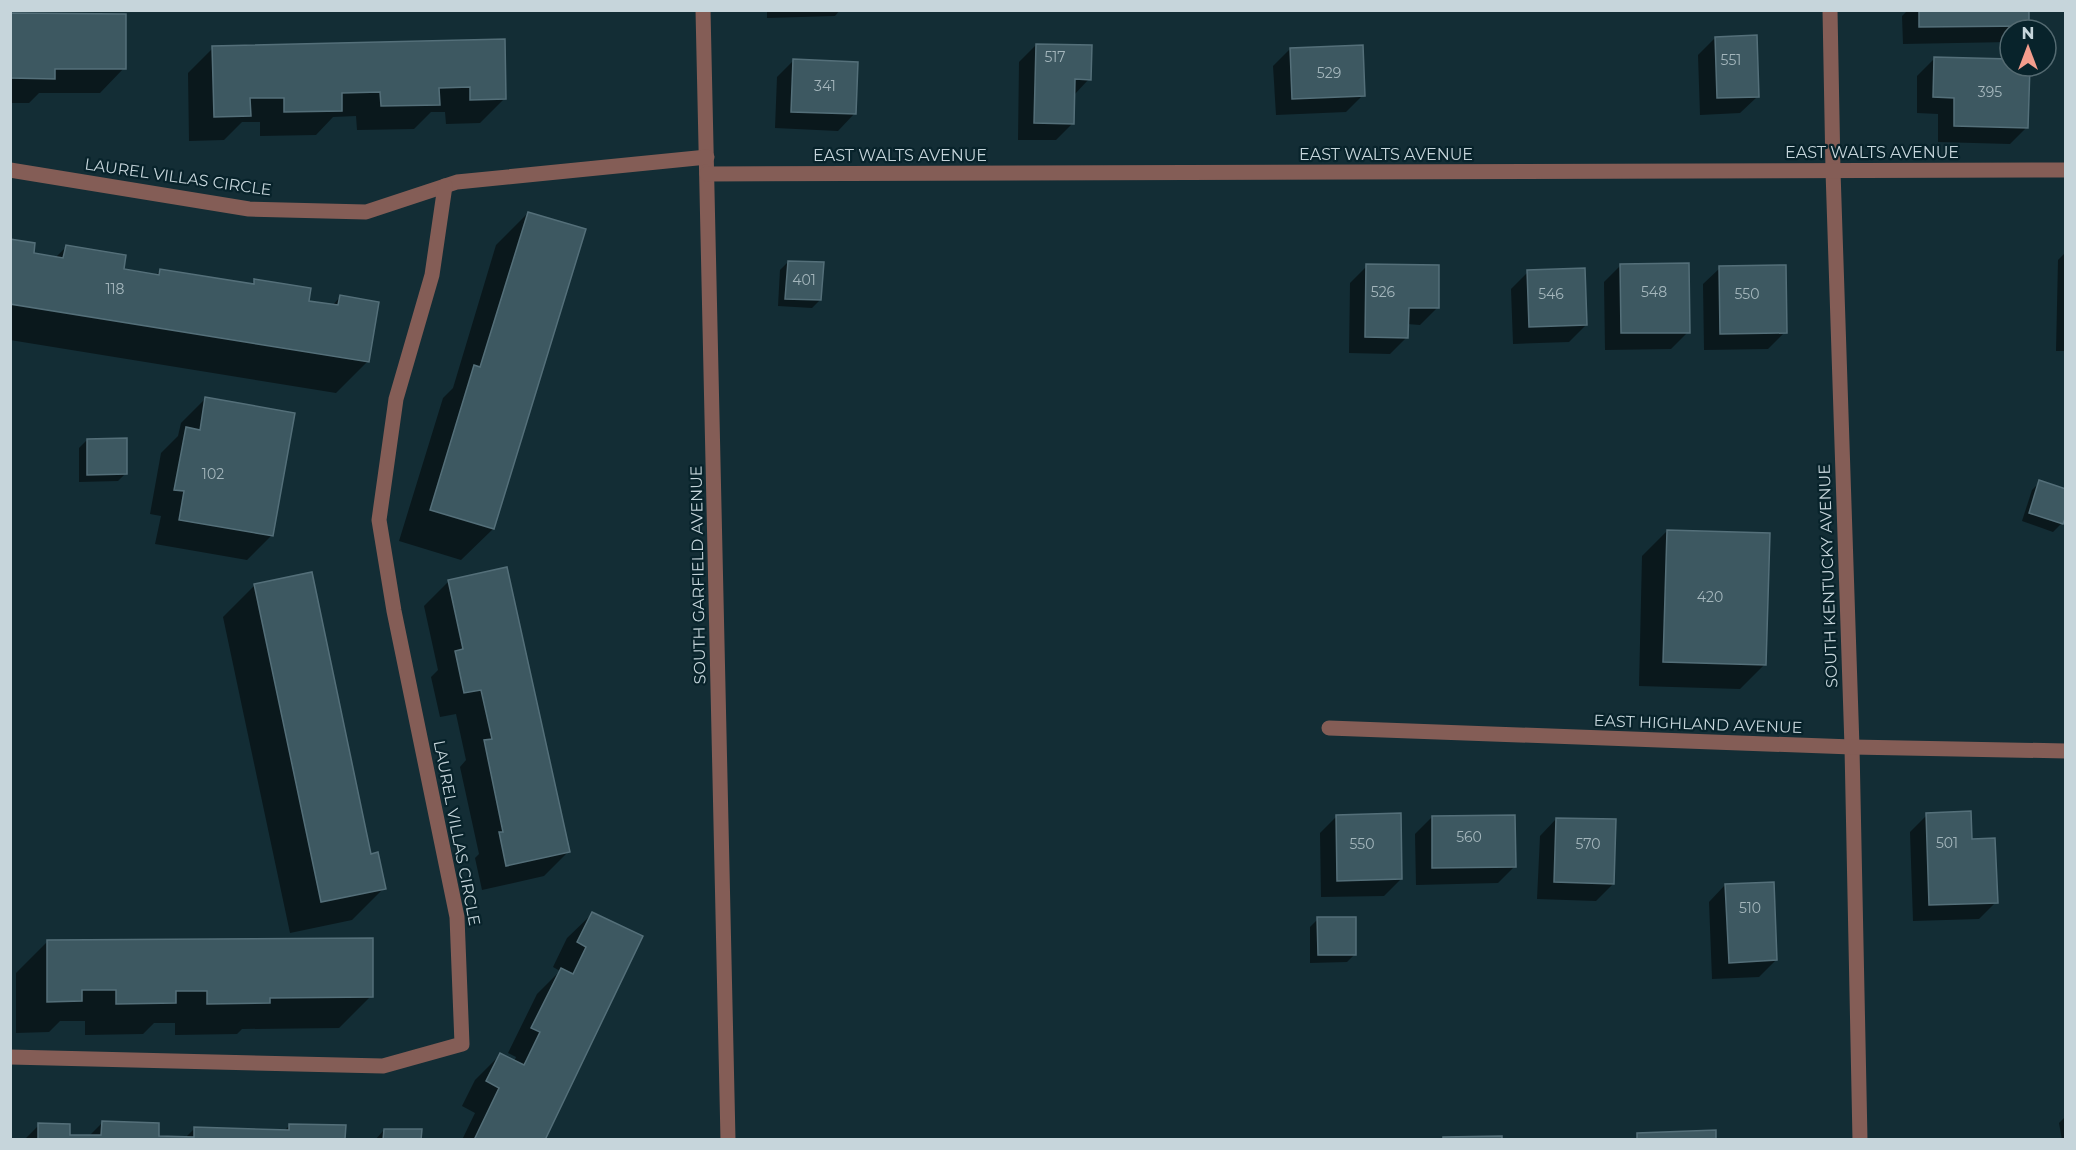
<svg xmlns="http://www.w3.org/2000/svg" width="2076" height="1150" font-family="Montserrat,sans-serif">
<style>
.shadow{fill:#0007}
.building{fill:#3d5861;stroke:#546f79;stroke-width:1.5}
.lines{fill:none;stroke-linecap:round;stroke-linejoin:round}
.minor{stroke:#845d56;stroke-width:15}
.labels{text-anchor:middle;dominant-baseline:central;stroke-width:4.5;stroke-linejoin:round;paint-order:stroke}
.number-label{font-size:14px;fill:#a4b6bc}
.street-label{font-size:16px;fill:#c6d5db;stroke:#08232b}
</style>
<rect width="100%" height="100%" fill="#132d35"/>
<g class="shadow">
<polygon points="767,10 840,10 835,16 767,18"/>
<polygon points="1908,10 2027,10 2027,25 2022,30 2010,30 2010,42 1903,44 1902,16"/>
<polygon points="10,15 124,68 100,93 39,93 29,103 10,103"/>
<polygon points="1715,38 1757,97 1740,113 1700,115 1698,55"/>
<polygon points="503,41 505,98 480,123 446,124 445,112 431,112 414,129 357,130 356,116 333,117 316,135 260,136 260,122 242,122 224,140 189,141 188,73 213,48"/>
<polygon points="1036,45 1089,79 1074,95 1073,123 1056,140 1018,140 1019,62"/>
<polygon points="1290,49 1363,95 1346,112 1276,115 1273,66"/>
<polygon points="1934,59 2010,60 2010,66 2028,66 2027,127 2010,144 1938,142 1938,114 1917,113 1917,76"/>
<polygon points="794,60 854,114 838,131 775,128 777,77"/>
<polygon points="528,213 493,529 461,560 399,541 443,398 453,388 496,245"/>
<polygon points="10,240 32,254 55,258 66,247 122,270 155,276 160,271 250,285 255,281 307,302 332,306 340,297 368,361 336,393 10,340"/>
<polygon points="2066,252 2066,351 2056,351 2058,260"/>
<polygon points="788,262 820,300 812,308 778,306 780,270"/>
<polygon points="1621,265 1688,332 1671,349 1605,350 1604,282"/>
<polygon points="1367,266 1437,308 1420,325 1407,324 1407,337 1390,354 1349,353 1350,283"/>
<polygon points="1720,268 1785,332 1768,349 1704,350 1703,284"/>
<polygon points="1528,272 1586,325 1569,342 1513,344 1511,289"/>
<polygon points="205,399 272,535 247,560 155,544 161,516 150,514 161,453 178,436 181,423"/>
<polygon points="87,440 126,473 118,481 79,482 79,448"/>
<polygon points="2040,482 2066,511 2061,524 2053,532 2022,521 2032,490"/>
<polygon points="1667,531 1765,664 1740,689 1639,686 1642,556"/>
<polygon points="449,581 569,851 544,876 482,890 475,858 479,854 460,767 466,760 456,714 440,717 431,677 438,670 424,606"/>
<polygon points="255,585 384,888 352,920 290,933 223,617"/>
<polygon points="1927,815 1970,841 1996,902 1979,919 1913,921 1910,832"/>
<polygon points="1337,816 1401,879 1384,896 1321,897 1320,833"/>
<polygon points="1432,817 1514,867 1498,883 1416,885 1415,834"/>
<polygon points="1556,819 1613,884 1596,901 1537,899 1540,836"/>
<polygon points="1725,885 1776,960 1759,977 1712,979 1709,902"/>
<polygon points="592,914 641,937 543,1140 462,1140 475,1113 462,1106 475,1080 500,1055 514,1062 516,1057 508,1053 537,994 560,971 553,967 567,938"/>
<polygon points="1318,919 1355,954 1347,962 1310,963 1310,927"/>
<polygon points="47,942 371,996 339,1028 242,1029 237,1034 175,1035 175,1023 154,1023 143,1034 85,1035 85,1021 60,1021 49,1032 16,1033 16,973"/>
<polygon points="2066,1116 2066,1140 2062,1140 2059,1123"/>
<polygon points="102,1123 157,1137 185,1138 194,1129 284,1131 290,1125 344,1140 24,1140 39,1125 68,1136 88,1137"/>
<polygon points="384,1130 420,1140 375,1140"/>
</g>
<g class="building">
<polygon points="1919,10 2029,10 2029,26 1919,27"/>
<polygon points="10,13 126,14 126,69 55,69 55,79 10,78"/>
<polygon points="1757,35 1759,97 1717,98 1715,37"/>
<polygon points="505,39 506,99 470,100 470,87 439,88 440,105 381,106 380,92 342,93 342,111 284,112 284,98 250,98 251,116 214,117 212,46"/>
<polygon points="1036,44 1092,45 1091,80 1075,79 1074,124 1034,123"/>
<polygon points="1363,45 1365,96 1292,99 1290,48"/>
<polygon points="1934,57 2010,59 2010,66 2030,66 2028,128 1954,126 1954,98 1933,97"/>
<polygon points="793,59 858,62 856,114 791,112"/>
<polygon points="528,212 586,229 494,529 430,510 474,365 480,367"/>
<polygon points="10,239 35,243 34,253 63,258 66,245 126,255 124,269 159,275 160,269 254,284 254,279 311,288 309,301 338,305 340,295 379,302 369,362 10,304"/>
<polygon points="788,261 824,262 821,300 785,299"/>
<polygon points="1689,263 1690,333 1621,333 1620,264"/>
<polygon points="1366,264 1439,265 1439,308 1409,308 1408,338 1365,337"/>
<polygon points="1786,265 1787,333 1720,334 1719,266"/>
<polygon points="1585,268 1587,325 1529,327 1527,270"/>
<polygon points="205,397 295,413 273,536 179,520 184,491 174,490 186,427 200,430"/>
<polygon points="127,438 127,474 87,475 87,439"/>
<polygon points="2039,480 2066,489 2066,516 2063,524 2029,513"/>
<polygon points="1667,530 1770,533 1766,665 1663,662"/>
<polygon points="507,567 570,852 506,866 499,832 503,832 484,740 492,739 481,690 464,693 455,651 463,649 448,580"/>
<polygon points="312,572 371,854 378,852 386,889 321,902 254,584"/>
<polygon points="1971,811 1972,839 1995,838 1998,903 1929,905 1926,813"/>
<polygon points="1401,813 1402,879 1337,881 1336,815"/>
<polygon points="1515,815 1516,867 1432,868 1432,816"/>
<polygon points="1556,818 1616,819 1614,884 1554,882"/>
<polygon points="1774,882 1777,960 1729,963 1725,884"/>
<polygon points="592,912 643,936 545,1140 474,1140 499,1088 486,1081 500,1053 524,1065 540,1032 531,1028 561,968 573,974 586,947 577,942"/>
<polygon points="1317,917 1356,917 1356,955 1318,955"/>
<polygon points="373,938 373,997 270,998 270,1003 207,1004 207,991 176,991 176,1003 116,1004 116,990 82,990 82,1001 47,1002 47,940"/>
<polygon points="102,1121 159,1123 159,1136 194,1137 194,1127 289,1130 289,1124 346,1125 345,1139 378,1140 38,1140 38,1123 70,1124 70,1135 101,1135"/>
<polygon points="384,1129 422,1129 421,1140 383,1140"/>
<polygon points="1716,1130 1716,1140 1637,1140 1637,1133"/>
<polygon points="1502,1136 1502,1140 1443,1140 1443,1137"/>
</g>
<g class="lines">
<g class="minor">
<polyline points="703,10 728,1140"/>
<polyline points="1830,10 1833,171 1852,747 1860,1140"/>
<polyline points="10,170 249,209 366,212 457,182 707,157"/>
<polyline points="707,174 2066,170"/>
<polyline points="1329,728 1852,747 2066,751"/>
<polyline points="10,1057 383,1066 462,1044 457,917 394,611 379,520 396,399 432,275 445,186"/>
</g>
</g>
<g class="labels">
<g class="number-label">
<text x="1055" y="57">517</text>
<text x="1731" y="60">551</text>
<text x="1329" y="73">529</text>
<text x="825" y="86">341</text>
<text x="1990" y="92">395</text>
<text x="804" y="280">401</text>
<text x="115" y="289">118</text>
<text x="1383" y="292">526</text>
<text x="1654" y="292">548</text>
<text x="1551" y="294">546</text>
<text x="1747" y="294">550</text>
<text x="213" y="474">102</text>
<text x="1710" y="597">420</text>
<text x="1469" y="837">560</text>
<text x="1947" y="843">501</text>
<text x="1362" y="844">550</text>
<text x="1588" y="844">570</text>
<text x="1750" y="908">510</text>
</g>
<g class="street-label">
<text x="1872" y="152">EAST WALTS AVENUE</text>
<text x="1386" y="154">EAST WALTS AVENUE</text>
<text x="900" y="155">EAST WALTS AVENUE</text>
<text transform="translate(178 177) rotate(8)">LAUREL VILLAS CIRCLE</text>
<text transform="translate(698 575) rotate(-91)">SOUTH GARFIELD AVENUE</text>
<text transform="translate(1828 576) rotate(-92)">SOUTH KENTUCKY AVENUE</text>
<text transform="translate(1698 724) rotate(2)">EAST HIGHLAND AVENUE</text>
<text transform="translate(457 833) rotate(79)">LAUREL VILLAS CIRCLE</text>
</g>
</g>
<rect width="2076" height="1150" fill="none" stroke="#c6d5db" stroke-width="24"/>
<g transform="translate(2028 48)"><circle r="28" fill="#08232b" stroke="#546a71" stroke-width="1.5"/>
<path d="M0-4.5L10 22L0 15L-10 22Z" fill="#f49d8d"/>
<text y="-9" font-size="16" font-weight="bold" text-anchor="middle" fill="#c6d5db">N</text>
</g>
</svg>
